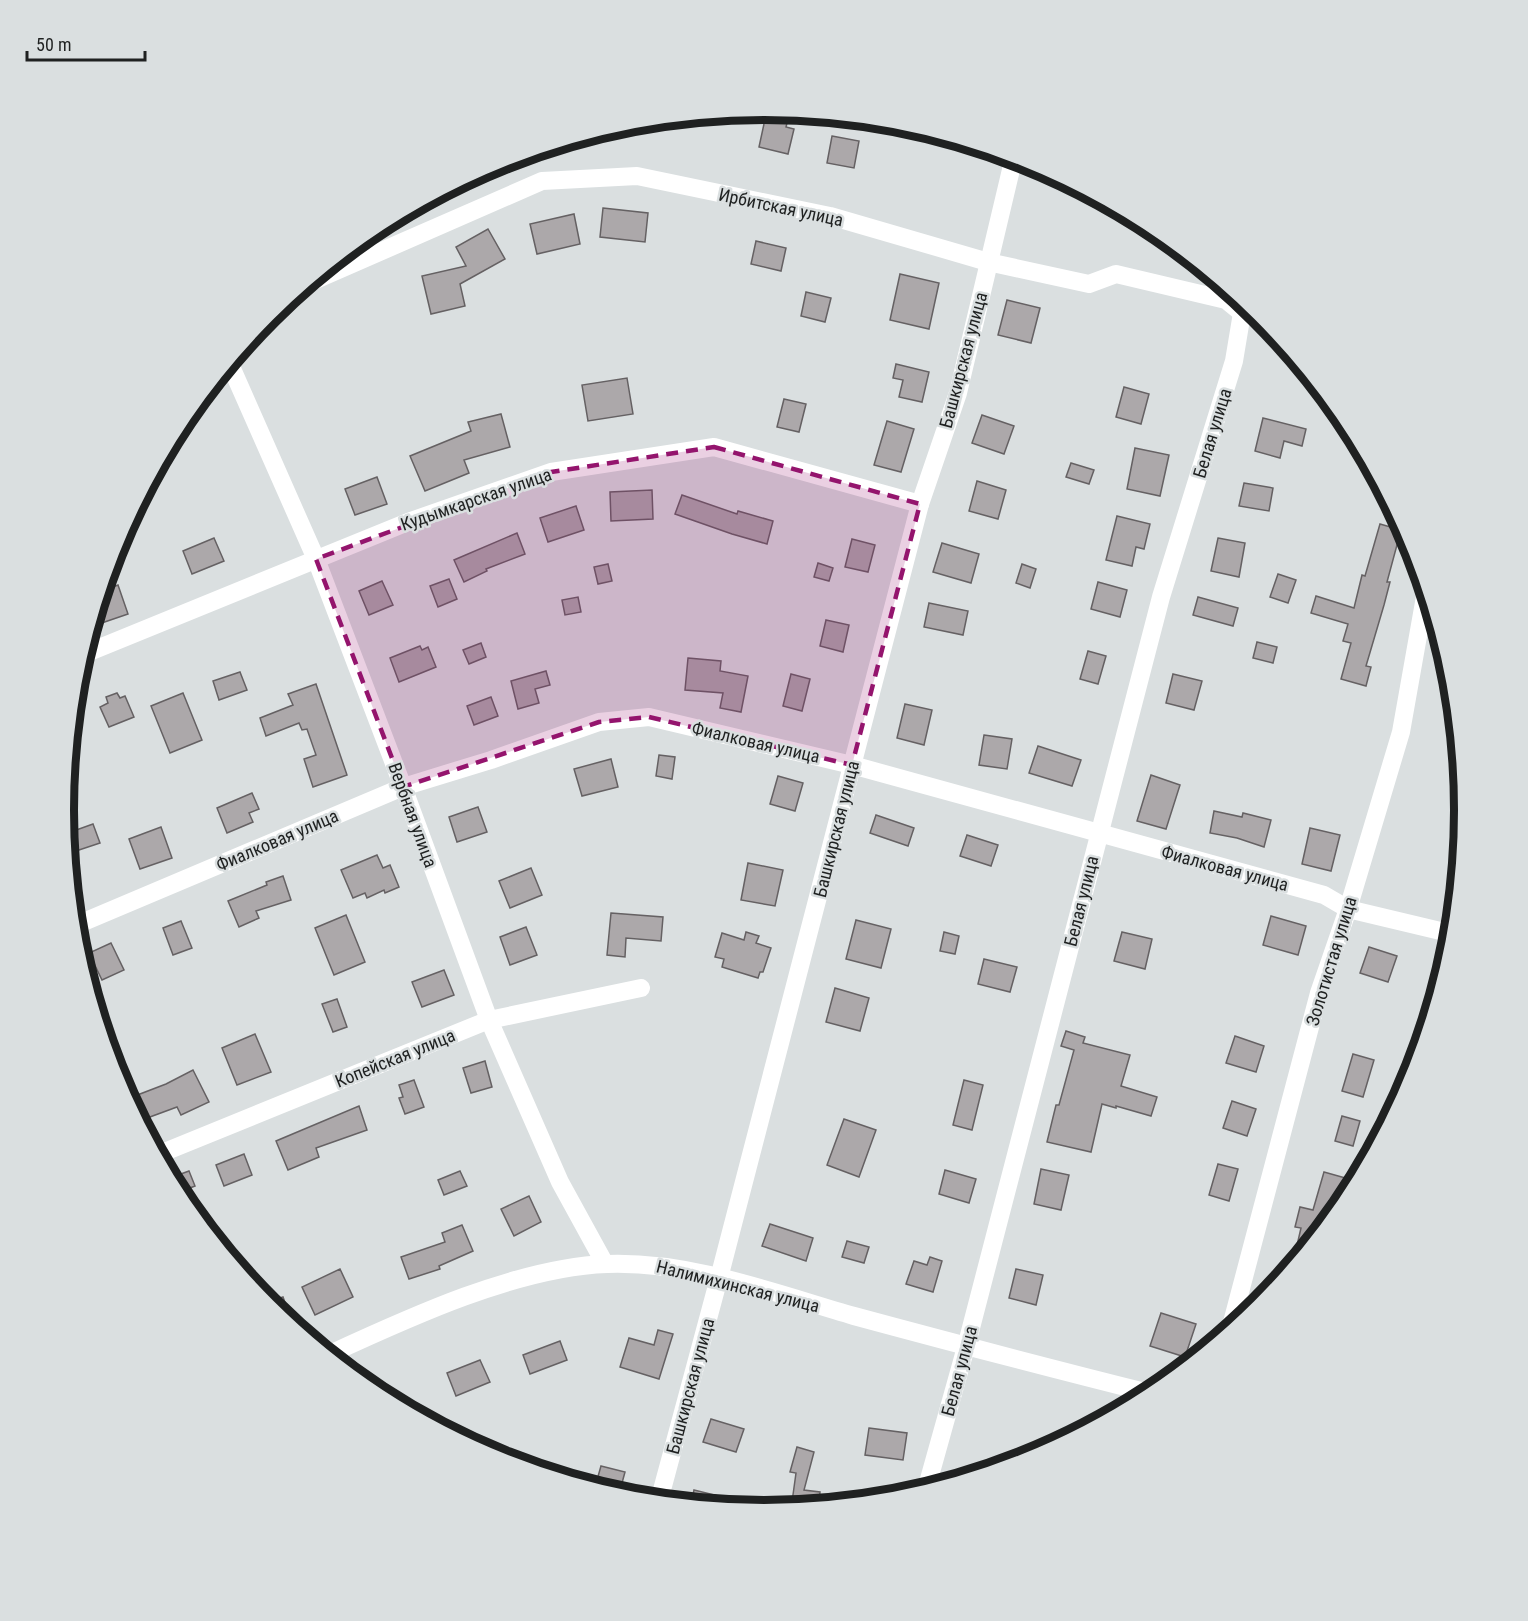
<svg xmlns="http://www.w3.org/2000/svg" width="1528" height="1621" font-family="'Roboto Condensed',sans-serif">
<style>
.building{fill:#aca8aa;stroke:#656163;stroke-width:1.5}
.lines{fill:none;stroke-linecap:round;stroke-linejoin:round}
.minor{stroke:#fff;stroke-width:18}
.marked{fill:#94146d;fill-opacity:0.2;stroke:#94146d;stroke-width:4.5;stroke-dasharray:12 8;stroke-linejoin:round}
.labels{text-anchor:middle;dominant-baseline:central;stroke-width:5;stroke-linejoin:round;paint-order:stroke}
.street-label{font-size:18px;fill:#1f2121;stroke:#dadfe0}
.rim{fill:none;stroke:#1f2121;stroke-width:8}
</style>
<rect width="100%" height="100%" fill="#dadfe0"/>
<g class="building">
<polygon points="767,110 789,115 786,127 794,129 788,154 759,147"/>
<polygon points="832,136 859,141 854,168 827,163"/>
<polygon points="603,208 648,213 645,242 600,237"/>
<polygon points="574,214 580,244 537,254 530,224"/>
<polygon points="488,229 505,259 460,284 465,306 431,314 422,276 466,266 456,247"/>
<polygon points="756,241 786,248 781,271 751,264"/>
<polygon points="900,274 939,283 929,329 890,320"/>
<polygon points="806,292 831,298 825,322 801,316"/>
<polygon points="1007,300 1040,308 1031,343 998,335"/>
<polygon points="896,364 929,372 922,402 899,397 903,380 893,378"/>
<polygon points="627,378 633,414 588,421 582,385"/>
<polygon points="1124,387 1149,394 1141,424 1116,417"/>
<polygon points="784,399 806,404 799,432 777,427"/>
<polygon points="501,414 510,447 464,460 469,473 425,491 410,456 471,431 468,422"/>
<polygon points="982,415 1014,426 1004,454 972,443"/>
<polygon points="1263,418 1306,429 1302,446 1284,441 1280,458 1255,451"/>
<polygon points="887,421 914,429 901,472 874,465"/>
<polygon points="1135,448 1169,455 1160,496 1127,489"/>
<polygon points="1071,463 1094,470 1089,484 1066,477"/>
<polygon points="377,477 387,504 355,515 345,489"/>
<polygon points="977,481 1006,490 998,519 969,511"/>
<polygon points="1244,483 1273,488 1269,511 1239,506"/>
<polygon points="652,490 653,519 611,521 610,492"/>
<polygon points="682,495 737,514 738,511 773,521 767,544 732,534 675,514"/>
<polygon points="576,506 584,530 548,542 540,518"/>
<polygon points="1117,516 1150,524 1144,549 1136,547 1132,566 1106,560"/>
<polygon points="1380,524 1401,530 1387,582 1390,582 1384,605 1366,666 1371,667 1366,686 1341,679 1351,643 1343,641 1348,624 1311,613 1316,596 1354,608 1362,575 1365,576"/>
<polygon points="517,533 525,554 486,569 487,571 464,582 454,560"/>
<polygon points="214,538 224,561 192,574 183,551"/>
<polygon points="1218,538 1245,543 1239,577 1211,571"/>
<polygon points="852,539 875,545 868,572 845,567"/>
<polygon points="942,543 979,554 971,583 933,572"/>
<polygon points="818,563 833,568 829,581 814,577"/>
<polygon points="608,564 612,581 598,584 594,567"/>
<polygon points="1022,564 1036,569 1030,588 1016,583"/>
<polygon points="1278,574 1296,580 1288,603 1270,597"/>
<polygon points="449,579 457,599 438,607 430,586"/>
<polygon points="382,581 393,605 369,615 359,591"/>
<polygon points="1098,582 1127,590 1120,617 1091,609"/>
<polygon points="118,585 128,614 90,627 102,591"/>
<polygon points="578,597 581,612 565,615 562,600"/>
<polygon points="1198,597 1238,608 1233,626 1193,615"/>
<polygon points="929,603 968,611 963,635 924,627"/>
<polygon points="826,620 849,625 843,652 820,646"/>
<polygon points="1257,642 1277,647 1273,663 1253,658"/>
<polygon points="481,643 486,657 469,664 463,650"/>
<polygon points="420,646 422,650 428,647 436,667 399,682 390,658"/>
<polygon points="1088,651 1106,656 1098,684 1080,679"/>
<polygon points="688,658 721,661 720,671 748,676 741,712 720,708 723,693 685,690"/>
<polygon points="546,671 550,685 535,689 539,703 518,709 511,681"/>
<polygon points="240,672 247,690 219,700 213,681"/>
<polygon points="791,674 810,679 802,711 783,706"/>
<polygon points="1173,674 1202,681 1194,710 1166,703"/>
<polygon points="316,684 347,775 313,787 304,759 316,755 307,729 302,730 299,723 266,736 260,718 293,705 288,694"/>
<polygon points="117,693 120,698 125,696 134,717 109,727 100,707 108,703 106,697"/>
<polygon points="183,693 202,740 170,753 151,706"/>
<polygon points="491,697 498,716 474,725 467,706"/>
<polygon points="905,704 932,710 924,745 897,738"/>
<polygon points="984,735 1012,739 1007,769 979,765"/>
<polygon points="1038,746 1081,760 1072,786 1029,773"/>
<polygon points="659,755 675,757 672,779 656,776"/>
<polygon points="611,759 618,787 582,796 574,769"/>
<polygon points="1151,775 1180,785 1166,829 1137,821"/>
<polygon points="778,776 803,783 795,811 770,804"/>
<polygon points="252,793 259,809 249,813 253,822 227,833 217,808"/>
<polygon points="478,807 487,832 457,842 449,817"/>
<polygon points="1214,811 1242,817 1243,813 1271,820 1264,847 1237,838 1210,833"/>
<polygon points="876,815 914,828 908,846 870,833"/>
<polygon points="93,824 100,843 67,854 65,834"/>
<polygon points="161,827 172,858 140,869 129,839"/>
<polygon points="1310,828 1340,835 1331,871 1302,864"/>
<polygon points="967,835 998,845 991,866 960,856"/>
<polygon points="377,855 383,868 390,865 399,887 385,893 384,890 367,898 365,893 353,898 341,870"/>
<polygon points="748,863 783,870 775,906 741,900"/>
<polygon points="531,868 542,895 510,908 499,881"/>
<polygon points="283,876 291,900 256,911 259,918 239,927 228,901 267,885 266,882"/>
<polygon points="611,913 663,917 661,941 626,938 625,957 607,955"/>
<polygon points="346,915 365,962 334,975 315,928"/>
<polygon points="1271,916 1306,926 1298,955 1263,945"/>
<polygon points="856,920 891,929 881,968 846,959"/>
<polygon points="181,921 192,948 173,955 163,928"/>
<polygon points="526,927 537,955 510,965 500,937"/>
<polygon points="746,932 759,936 756,943 771,948 763,972 760,972 758,978 722,967 724,959 715,957 722,933 744,940"/>
<polygon points="944,932 959,936 955,954 940,951"/>
<polygon points="1122,932 1152,939 1145,969 1114,961"/>
<polygon points="111,943 124,970 102,980 89,953"/>
<polygon points="1369,947 1397,956 1388,982 1360,973"/>
<polygon points="984,959 1017,967 1010,992 978,984"/>
<polygon points="444,970 454,995 422,1007 412,982"/>
<polygon points="835,988 869,998 860,1031 826,1022"/>
<polygon points="337,999 347,1027 333,1032 322,1004"/>
<polygon points="1066,1031 1085,1037 1083,1043 1130,1055 1121,1086 1157,1097 1151,1116 1116,1106 1116,1108 1102,1104 1091,1152 1047,1142 1056,1105 1059,1105 1074,1050 1061,1046"/>
<polygon points="255,1034 271,1072 237,1085 222,1048"/>
<polygon points="1235,1036 1264,1046 1256,1072 1226,1063"/>
<polygon points="1353,1054 1374,1060 1363,1097 1342,1091"/>
<polygon points="485,1061 492,1087 471,1093 463,1068"/>
<polygon points="193,1070 209,1102 181,1115 177,1107 139,1121 127,1099 166,1084"/>
<polygon points="414,1080 424,1107 405,1114 399,1098 403,1097 399,1085"/>
<polygon points="964,1080 983,1085 972,1130 953,1125"/>
<polygon points="1232,1101 1256,1109 1247,1136 1223,1128"/>
<polygon points="359,1106 367,1130 316,1148 319,1157 288,1170 276,1141"/>
<polygon points="1342,1116 1360,1121 1353,1146 1335,1141"/>
<polygon points="844,1119 876,1130 859,1177 827,1165"/>
<polygon points="244,1154 252,1175 224,1186 216,1165"/>
<polygon points="1218,1164 1238,1169 1229,1201 1209,1195"/>
<polygon points="1041,1169 1069,1175 1061,1210 1034,1204"/>
<polygon points="945,1170 976,1179 969,1203 939,1194"/>
<polygon points="189,1171 195,1186 177,1193 170,1178"/>
<polygon points="460,1171 467,1186 444,1195 438,1180"/>
<polygon points="1324,1172 1349,1179 1340,1208 1292,1267 1301,1228 1295,1227 1300,1207 1313,1210"/>
<polygon points="529,1196 541,1222 514,1236 501,1209"/>
<polygon points="770,1224 813,1238 806,1261 762,1246"/>
<polygon points="462,1225 473,1251 439,1266 440,1269 409,1279 401,1257 445,1242 442,1233"/>
<polygon points="847,1241 869,1247 864,1263 842,1257"/>
<polygon points="930,1257 942,1261 933,1292 906,1284 914,1261 927,1265"/>
<polygon points="340,1269 353,1297 315,1315 302,1287"/>
<polygon points="1016,1269 1043,1275 1036,1305 1009,1298"/>
<polygon points="283,1297 294,1327 265,1303"/>
<polygon points="1161,1313 1196,1324 1185,1357 1150,1346"/>
<polygon points="658,1330 673,1334 659,1379 620,1367 629,1338 654,1345"/>
<polygon points="560,1341 567,1360 530,1374 523,1355"/>
<polygon points="480,1360 490,1382 456,1396 447,1373"/>
<polygon points="711,1419 744,1429 736,1452 703,1442"/>
<polygon points="869,1428 907,1433 903,1460 865,1455"/>
<polygon points="797,1447 814,1452 804,1490 820,1492 819,1504 792,1502 796,1473 790,1472"/>
<polygon points="601,1466 625,1472 619,1494 595,1487"/>
<polygon points="694,1490 743,1502 742,1509 691,1504"/>
</g>
<g class="lines">
<g class="minor">
<polyline points="304,285 542,181 637,176 830,216 988,262 1089,284 1116,274 1226,300 1242,313 1264,320"/>
<polyline points="229,362 316,559 403,787 489,1020 560,1182 605,1264"/>
<polyline points="82,655 408,522 551,472 714,447 920,504"/>
<polyline points="74,926 403,787 491,760 599,722 649,717 852,765 1324,895 1348,909 1453,934"/>
<polyline points="157,1155 489,1020 641,988"/>
<polyline points="1230,1330 1319,993 1348,909 1401,732 1426,591"/>
<path d="M 328,1355 C 408,1318 518,1267 607,1264 C 691,1261 774,1293 854,1316 C 954,1343 1053,1369 1153,1394"/>
<polyline points="926,1490 966,1347 1161,597 1234,361 1242,313"/>
<polyline points="659,1501 719,1278 920,504 958,393 1014,157"/>
</g>
</g>
<path class="marked" d="M 714,447 L 920,504 L 852,765 L 649,717 L 599,722 L 403,787 L 316,559 L 551,472 Z"/>
<g class="labels">
<g class="street-label">
<text transform="translate(781 207) rotate(12)">Ирбитская улица</text>
<text transform="translate(963 360) rotate(-75)">Башкирская улица</text>
<text transform="translate(1212 433) rotate(-73)">Белая улица</text>
<text transform="translate(476 499) rotate(-19)">Кудымкарская улица</text>
<text transform="translate(756 742) rotate(13)">Фиалковая улица</text>
<text transform="translate(413 815) rotate(70)">Вербная улица</text>
<text transform="translate(836 829) rotate(-76)">Башкирская улица</text>
<text transform="translate(277 840) rotate(-23)">Фиалковая улица</text>
<text transform="translate(1225 868) rotate(15)">Фиалковая улица</text>
<text transform="translate(1081 901) rotate(-76)">Белая улица</text>
<text transform="translate(1331 961) rotate(-73)">Золотистая улица</text>
<text transform="translate(395 1058) rotate(-22)">Копейская улица</text>
<text transform="translate(738 1286) rotate(14)">Налимихинская улица</text>
<text transform="translate(959 1371) rotate(-75)">Белая улица</text>
<text transform="translate(690 1386) rotate(-75)">Башкирская улица</text>
</g>
</g>
<path d="M0 0H1528V1621H0ZM74 810a690 690 0 1 1 1380 0a690 690 0 1 1-1380 0Z" fill="#dadfe0" fill-rule="evenodd"/>
<path class="rim" d="M74 810a690 690 0 1 1 1380 0a690 690 0 1 1-1380 0Z"/>
<path d="M27 51v9h118v-9" fill="none" stroke="#1f2121" stroke-width="3"/>
<text x="36" y="51" font-size="18" fill="#1f2121" stroke="#dadfe0" stroke-width="4.5" paint-order="stroke">50 m</text>
</svg>
